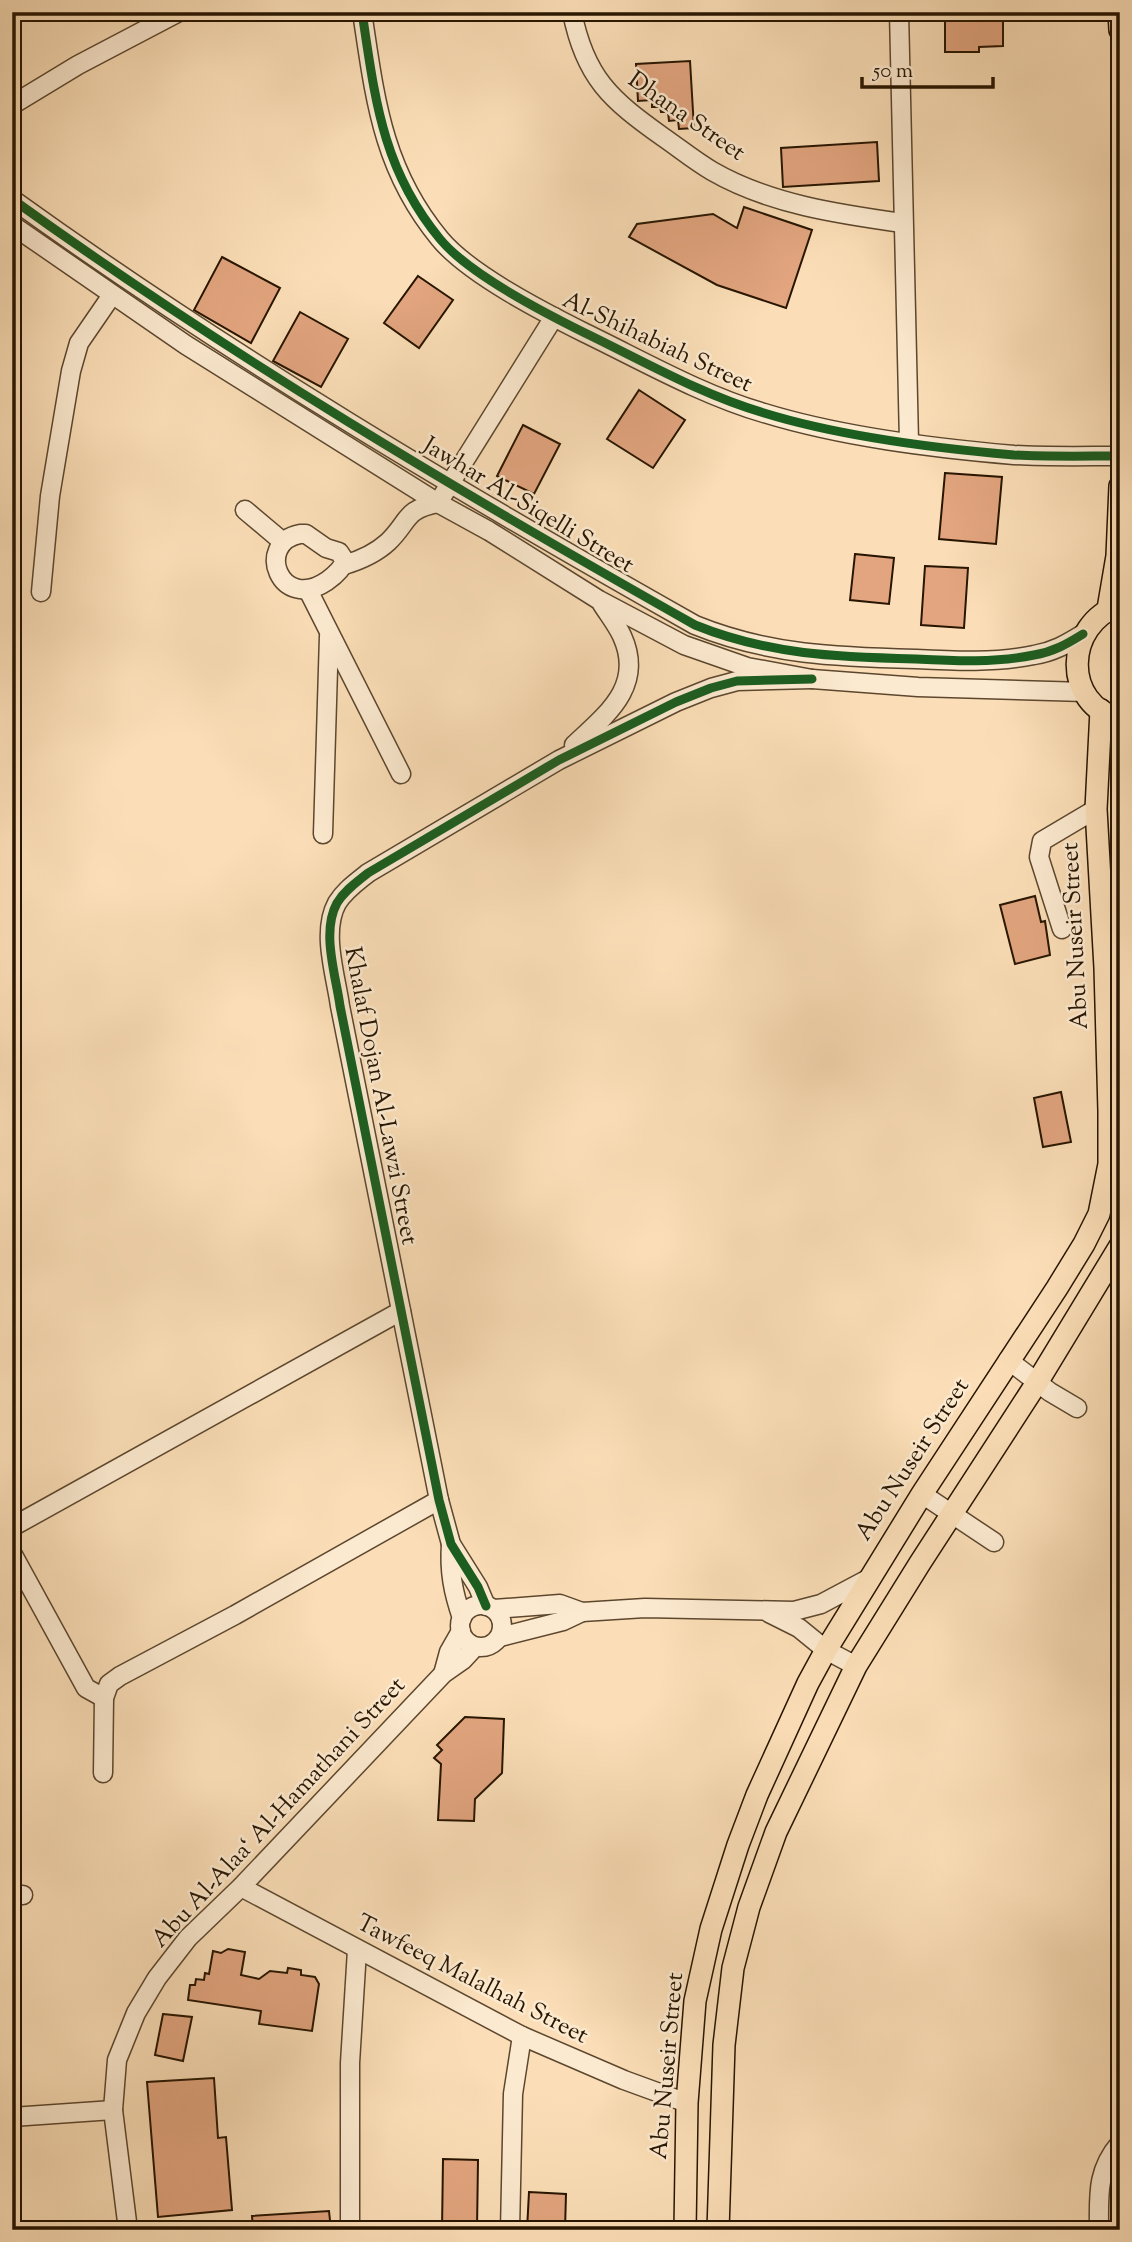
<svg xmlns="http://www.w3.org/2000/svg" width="1132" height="2242" font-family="'Sorts Mill Goudy',serif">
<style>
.building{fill:#e2a57f;stroke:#271500;stroke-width:2}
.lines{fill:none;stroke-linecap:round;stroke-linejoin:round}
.minor-casing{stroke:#5c472e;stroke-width:21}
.major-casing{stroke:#271500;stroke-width:24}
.minor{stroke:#fcead0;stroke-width:18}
.major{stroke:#fbdeb7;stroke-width:21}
.cycleway-casing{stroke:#fcead0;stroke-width:13}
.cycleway{stroke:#1b5e20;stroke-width:9}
.labels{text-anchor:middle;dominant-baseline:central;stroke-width:5;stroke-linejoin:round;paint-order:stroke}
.street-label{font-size:24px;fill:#271500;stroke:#fcead0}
</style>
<rect width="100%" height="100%" fill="#fbdeb7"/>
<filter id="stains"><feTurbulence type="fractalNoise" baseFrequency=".00286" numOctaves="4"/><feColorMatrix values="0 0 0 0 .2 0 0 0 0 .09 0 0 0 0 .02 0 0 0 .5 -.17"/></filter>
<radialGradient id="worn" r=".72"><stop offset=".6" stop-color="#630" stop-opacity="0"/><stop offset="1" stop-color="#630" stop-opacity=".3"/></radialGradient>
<g class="building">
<polygon points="1003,12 1003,46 979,47 979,52 945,52 945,13"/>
<polygon points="690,61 694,128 679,129 678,120 669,121 668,112 661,112 660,107 652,107 652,100 638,101 636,64"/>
<polygon points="877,142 879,181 783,187 781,148"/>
<polygon points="744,207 812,230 786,308 717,285 629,237 637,224 713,214 737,228"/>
<polygon points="222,257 280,288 251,343 194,310"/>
<polygon points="418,276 453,300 419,348 384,323"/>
<polygon points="300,312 348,339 321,387 273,361"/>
<polygon points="639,390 685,420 653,468 607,439"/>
<polygon points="523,425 560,444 534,494 497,476"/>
<polygon points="945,473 1002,477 996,544 939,539"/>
<polygon points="855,554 894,558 889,604 850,600"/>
<polygon points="925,566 968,568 964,628 921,625"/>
<polygon points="1035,896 1041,922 1045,921 1050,955 1015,964 1000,905"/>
<polygon points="1061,1092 1071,1142 1043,1147 1034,1098"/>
<polygon points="465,1717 504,1719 502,1773 475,1799 474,1821 438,1820 441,1764 434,1758 442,1750 437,1745"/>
<polygon points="228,1949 245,1952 241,1975 259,1979 270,1971 287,1973 288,1968 301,1970 301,1975 315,1977 319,1984 312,2031 259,2024 261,2011 188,2000 190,1985 195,1985 196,1979 204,1980 205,1973 209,1974 213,1951 221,1953"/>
<polygon points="163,2014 192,2017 183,2061 155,2055"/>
<polygon points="214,2078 218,2138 226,2137 232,2210 158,2217 147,2082"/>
<polygon points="443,2159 478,2160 477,2230 442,2230"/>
<polygon points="529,2192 566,2194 565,2230 527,2230"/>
<polygon points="329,2211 331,2230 253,2230 252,2216"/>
</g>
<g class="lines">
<defs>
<g id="minor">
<path d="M 362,12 C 375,98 382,169 440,239 C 469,274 543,312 585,333 C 643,361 702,395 764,413 C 842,437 932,448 1014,455 C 1049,457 1085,456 1120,456"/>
<path d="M 572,12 C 585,78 611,100 663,137 C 679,148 695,161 712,171 C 769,204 838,214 902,223"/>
<polyline points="899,12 909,442"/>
<polyline points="12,105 78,65 179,12"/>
<path d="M 12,199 C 230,356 461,493 695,625 C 769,655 837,657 916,659 C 955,661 996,663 1034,655 C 1053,652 1067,644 1083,634"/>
<polyline points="12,225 186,345 438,503 489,531 599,600 684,645 747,667 812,679 918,687 1085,692"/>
<polyline points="245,510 283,542"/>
<path d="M 300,534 L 306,534 L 326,548 L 339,552 L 345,561 C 342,569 334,576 327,581 C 280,613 254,543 300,534 Z"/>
<path d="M 344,565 C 361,560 375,554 388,542 C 410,521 403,510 438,503 L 554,317"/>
<polyline points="308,590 401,774"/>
<polyline points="41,592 50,496 71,371 79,343 112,295"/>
<path d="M 574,745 C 606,715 645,686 622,636 C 617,625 609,615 602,604"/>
<polyline points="323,834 329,636"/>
<polyline points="1062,929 1039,857 1042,841 1096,809"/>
<polyline points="1008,1360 1050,1392 1077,1408"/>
<polyline points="922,1494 994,1542"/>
<polyline points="12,1527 401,1311"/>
<path d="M 451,1544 C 449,1571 453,1592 462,1618"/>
<polyline points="12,1553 86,1688 104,1698"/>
<circle cx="481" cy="1626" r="21"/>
<path d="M 486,1606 L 478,1587 L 451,1544 L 439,1500 L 340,1006 C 336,976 321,932 337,903 C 345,890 357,882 368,873 L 559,760 L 676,702 L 711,688 L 737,681 L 812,679"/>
<polyline points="494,1609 560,1604 582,1612 645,1608 794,1611 821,1604 868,1579"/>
<polyline points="769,1613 799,1628 826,1650 856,1666"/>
<polyline points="500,1637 563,1621 582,1612"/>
<polyline points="443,1674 449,1652 461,1631"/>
<polyline points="103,1773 104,1698 109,1684 120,1676 235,1615 439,1500"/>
<polyline points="241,1887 522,2036 624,2080 687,2103"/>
<polyline points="12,1895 23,1895"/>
<polyline points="12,2117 113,2110"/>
<polyline points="128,2230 113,2110 117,2060 136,2013 157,1978 188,1938 241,1887 443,1674 463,1660 475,1647"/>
<polyline points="350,2230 350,2063 357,1950"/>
<polyline points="510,2230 513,2094 522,2036"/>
<path d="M 1099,2230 C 1099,2196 1096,2171 1120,2143"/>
</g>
<g id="major">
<polyline points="1119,12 1120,30"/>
<path d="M 1120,605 C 1064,624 1062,705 1120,719"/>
<polyline points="1108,609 1117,556 1120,486"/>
<polyline points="685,2230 687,2103 695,2001 711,1929 738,1845 757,1795 808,1683 826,1650 922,1494 1057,1288 1084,1244 1099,1214 1109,1164 1109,1111 1105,968 1096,809 1101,710"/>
<polyline points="718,2230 724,2045 733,1968 749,1907 776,1832 856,1666 920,1563 1038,1381 1120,1246"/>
</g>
</defs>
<use href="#minor" class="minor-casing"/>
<use href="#major" class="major-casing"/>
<use href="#minor" class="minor"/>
<use href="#major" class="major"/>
<defs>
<g id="cycleway">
<path d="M 362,12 C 375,98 382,169 440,239 C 469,274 543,312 585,333 C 643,361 702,395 764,413 C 842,437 932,448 1014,455 C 1049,457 1085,456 1120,456"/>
<path d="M 12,199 C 230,356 461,493 695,625 C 769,655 837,657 916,659 C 955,661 996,663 1034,655 C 1053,652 1067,644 1083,634"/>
<path d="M 486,1606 L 478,1587 L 451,1544 L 439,1500 L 340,1006 C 336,976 321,932 337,903 C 345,890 357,882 368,873 L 559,760 L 676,702 L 711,688 L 737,681 L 812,679"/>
</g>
</defs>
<use href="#cycleway" class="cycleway-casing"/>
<use href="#cycleway" class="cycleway"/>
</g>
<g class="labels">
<g class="street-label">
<text transform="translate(686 117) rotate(35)">Dhana Street</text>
<text transform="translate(657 343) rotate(25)">Al-Shihabiah Street</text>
<text transform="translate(528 506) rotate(31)">Jawhar Al-Siqelli Street</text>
<text transform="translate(1076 936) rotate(-93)">Abu Nuseir Street</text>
<text transform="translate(380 1096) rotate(79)">Khalaf Dojan Al-Lawzi Street</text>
<text transform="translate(913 1460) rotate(-57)">Abu Nuseir Street</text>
<text transform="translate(279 1813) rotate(-47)">Abu Al-Alaa‘ Al-Hamathani Street</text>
<text transform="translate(472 1980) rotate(27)">Tawfeeq Malalhah Street</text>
<text transform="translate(668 2066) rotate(-85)">Abu Nuseir Street</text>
</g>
</g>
<rect width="1132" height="2242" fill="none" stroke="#fbdeb7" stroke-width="42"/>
<rect x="14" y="14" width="1104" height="2214" fill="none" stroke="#271500" stroke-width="3.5"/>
<rect x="21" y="21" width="1090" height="2200" fill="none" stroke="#271500" stroke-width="2"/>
<path d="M862 77v10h131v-10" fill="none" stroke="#271500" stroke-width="3.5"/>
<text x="873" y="77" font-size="21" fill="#271500" stroke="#fcead0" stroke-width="5" paint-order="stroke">50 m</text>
<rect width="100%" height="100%" filter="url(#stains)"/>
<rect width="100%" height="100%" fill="url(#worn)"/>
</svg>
